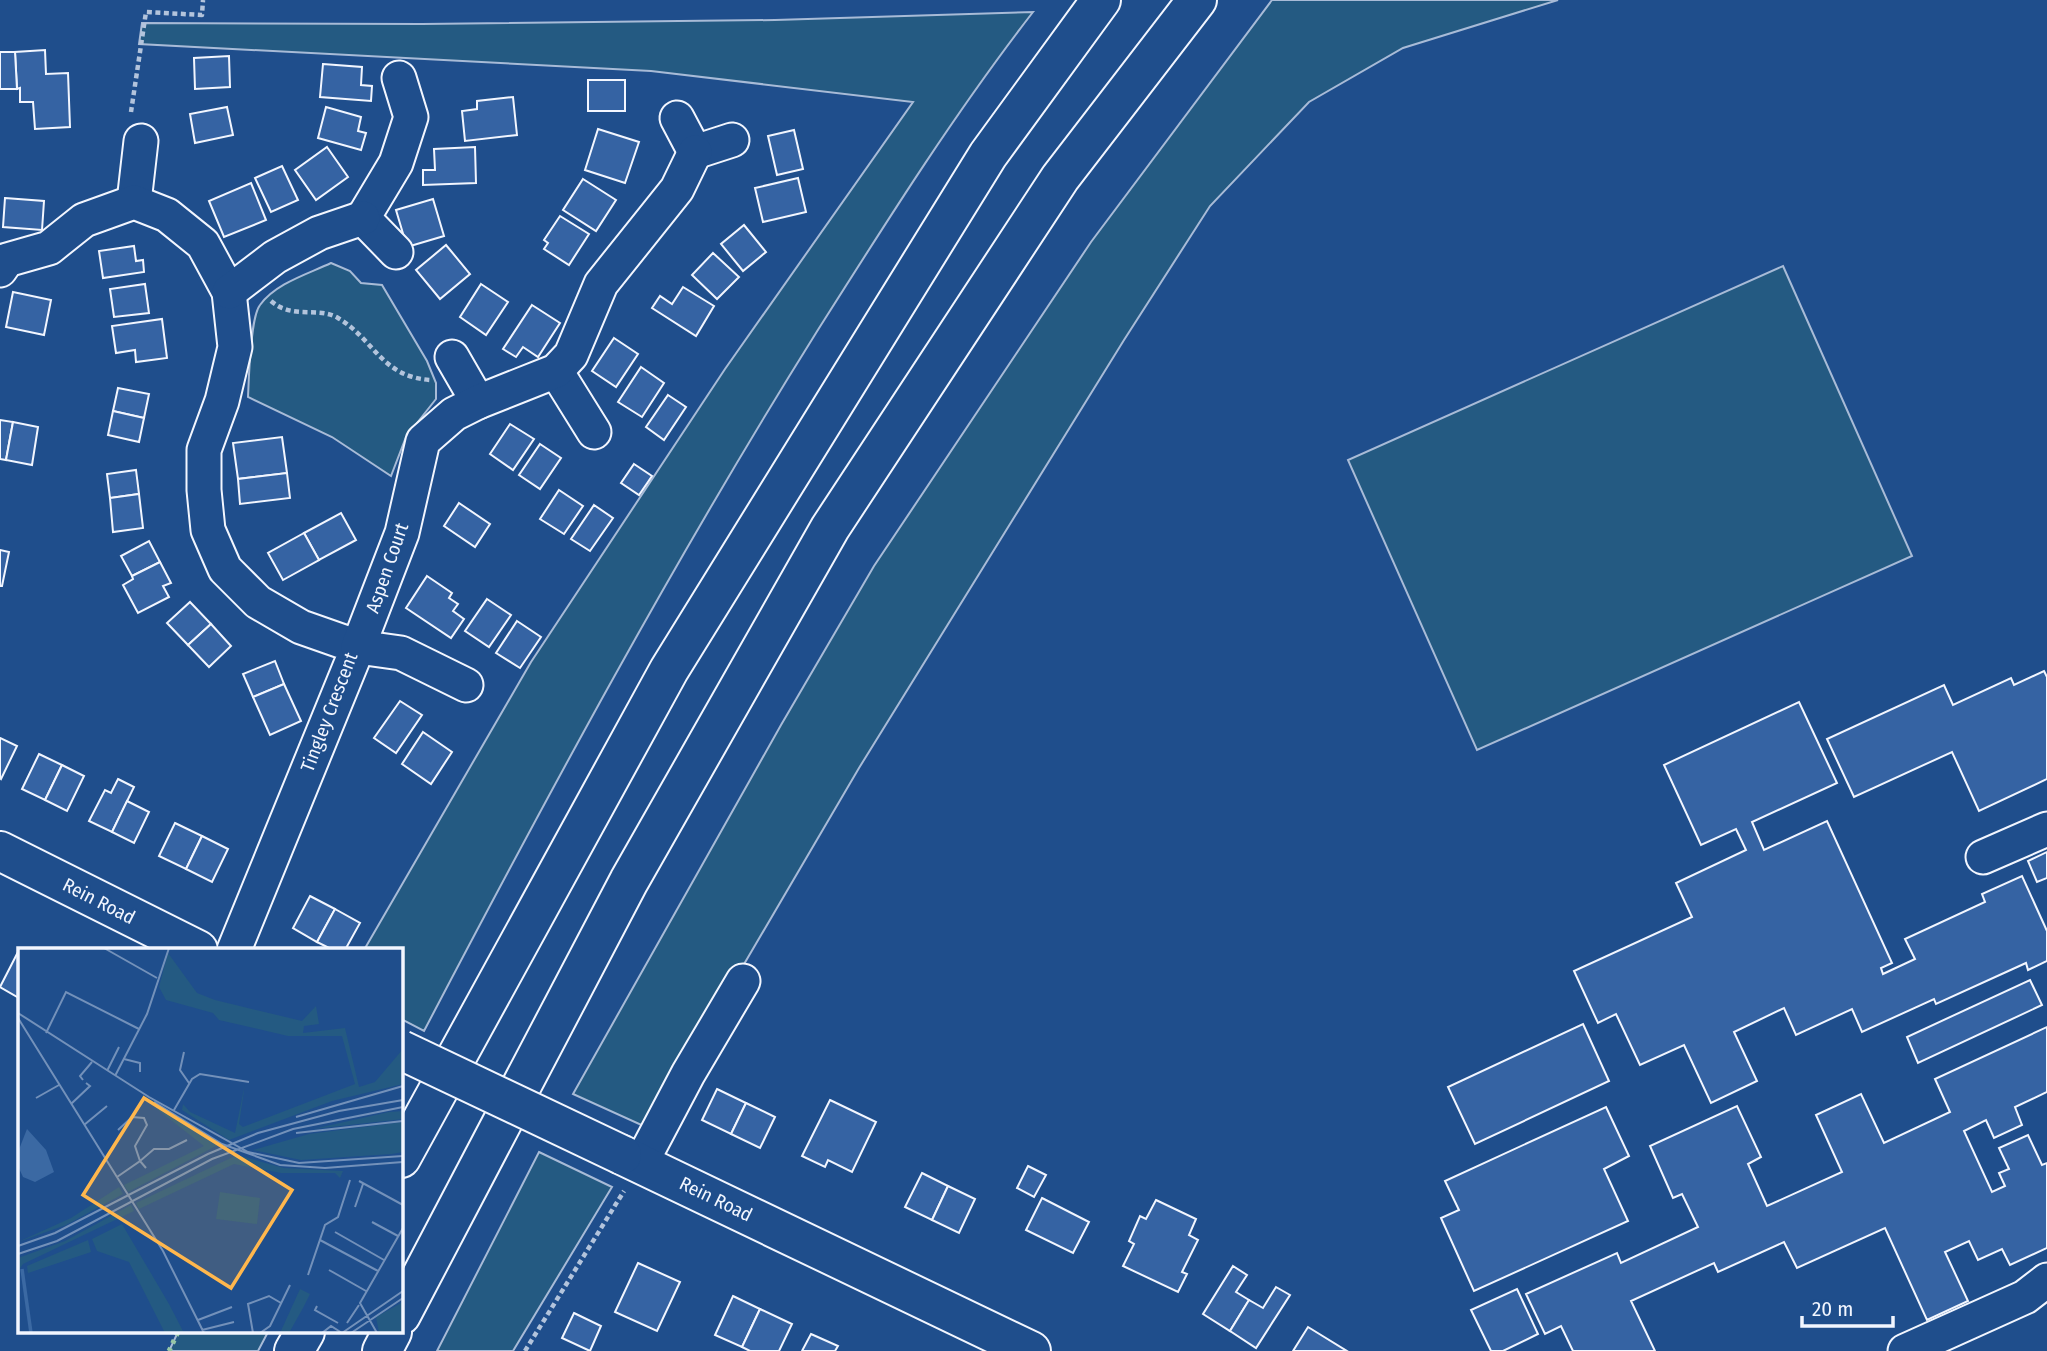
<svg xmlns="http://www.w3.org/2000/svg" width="2047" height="1351" font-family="'Fira Sans Condensed',sans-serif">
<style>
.green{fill:#245a82;stroke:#a8bbd7;stroke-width:2}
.building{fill:#3563a3;stroke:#f2f6ff;stroke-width:2}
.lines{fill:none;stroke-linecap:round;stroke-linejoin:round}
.minor-casing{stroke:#f2f6ff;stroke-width:37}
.major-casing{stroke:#f2f6ff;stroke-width:42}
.highway-casing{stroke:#f2f6ff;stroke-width:42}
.path{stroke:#b3c4dc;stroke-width:4.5;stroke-dasharray:5 3.5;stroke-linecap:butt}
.minor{stroke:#1f4e8c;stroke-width:33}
.major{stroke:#1f4e8c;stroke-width:38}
.highway{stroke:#1f4e8c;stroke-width:38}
.major-bridge-casing{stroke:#f2f6ff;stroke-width:42;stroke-linecap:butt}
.major-bridge{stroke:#1f4e8c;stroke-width:38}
.hedge{stroke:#97c8a6;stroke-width:5;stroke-dasharray:3.5 5;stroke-linecap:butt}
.labels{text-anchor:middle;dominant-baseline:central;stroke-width:5;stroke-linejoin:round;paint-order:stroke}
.street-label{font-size:19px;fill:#f2f6ff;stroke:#1f4e8c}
.inset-river{fill:none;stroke:#3b69a3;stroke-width:3.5}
.inset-road{fill:none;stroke:#7391ba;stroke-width:2}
.view{fill:#ffb74d;fill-opacity:0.15;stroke:#ffb74d;stroke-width:3.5}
.inset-edge{fill:none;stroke:#f2f6ff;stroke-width:3.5}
</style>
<rect width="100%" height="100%" fill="#1f4e8c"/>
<g class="green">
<polygon points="1272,0 1558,0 1403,48 1309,102 1210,206 1124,340 859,768 648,1128 573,1094 781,725 874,566 1091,242"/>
<path d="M 1033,12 C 954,114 885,224 816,333 C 674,560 548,794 424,1031 L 401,1019 L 401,950 L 364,950 L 531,662 L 725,369 L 913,102 L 651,71 L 139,44 L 142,23 L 422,24 L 775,20 Z"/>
<path d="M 331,263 L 350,271 L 361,283 L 382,285 L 427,361 L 436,383 L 436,399 L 406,437 L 391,476 L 332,437 L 248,397 C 249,378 250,318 260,305 C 276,283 308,274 331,263 Z"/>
<polygon points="1783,266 1912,556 1477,750 1348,460"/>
<polygon points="539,1152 612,1187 513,1351 437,1351"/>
<polygon points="178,1332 268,1332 258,1351 169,1351"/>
</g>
<g class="building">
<polygon points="45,50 46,74 68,73 70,127 35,129 33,102 20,102 20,88 17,89 15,52"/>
<polygon points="0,52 15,52 17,89 0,89"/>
<polygon points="229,56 230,87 195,89 194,58"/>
<polygon points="323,64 362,67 361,85 372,86 371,101 320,97"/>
<rect x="588" y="80" width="37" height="31"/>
<polygon points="513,97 517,135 465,141 462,111 477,109 477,101"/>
<polygon points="227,107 233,135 195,143 190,114"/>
<polygon points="326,107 361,117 358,131 366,133 361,150 318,138"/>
<polygon points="598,129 639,142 625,183 585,170"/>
<polygon points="794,130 803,169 777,175 768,136"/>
<polygon points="327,147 348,177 316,200 295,170"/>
<polygon points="475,147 476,183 423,185 423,170 435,170 434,149"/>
<polygon points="282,166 298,200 271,212 255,178"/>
<polygon points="798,178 806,212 763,222 755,188"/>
<polygon points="583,179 616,200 596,231 563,210"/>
<polygon points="251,183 266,220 224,237 209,201"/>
<polygon points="5,198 44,201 42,230 3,227"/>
<polygon points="433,199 444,236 407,247 396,210"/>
<polygon points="560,216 589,234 569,265 544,249 548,243 544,240"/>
<polygon points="744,225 766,252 743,271 721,244"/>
<polygon points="446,245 470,274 440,299 416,270"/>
<polygon points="134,246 136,261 143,260 144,272 103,278 99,251"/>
<polygon points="713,253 739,277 717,299 692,275"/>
<polygon points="145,284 149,313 114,317 110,289"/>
<polygon points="481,284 508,302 486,335 460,317"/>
<polygon points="683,287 714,306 696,336 652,308 660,296 672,304"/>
<polygon points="13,292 51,300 44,335 6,327"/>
<polygon points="532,305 560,323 538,357 523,347 516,357 503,349"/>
<polygon points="162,319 167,358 136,362 135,350 116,353 112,326"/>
<polygon points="614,338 638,354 616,387 592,371"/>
<polygon points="641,367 664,383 642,417 618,402"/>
<polygon points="118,388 149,394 144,418 113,411"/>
<polygon points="668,395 686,407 664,440 646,427"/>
<polygon points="113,411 144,418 139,442 108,435"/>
<polygon points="0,420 13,422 6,460 0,459"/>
<polygon points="13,422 38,427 32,465 6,460"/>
<polygon points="510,424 534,439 513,470 490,454"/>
<polygon points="282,437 287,473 238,479 233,443"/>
<polygon points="540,444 561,458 540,489 519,475"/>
<polygon points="634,464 652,476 639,495 621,483"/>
<polygon points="136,470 139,494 110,498 107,474"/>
<polygon points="287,473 290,498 240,504 238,479"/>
<polygon points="559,490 583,506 564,534 540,519"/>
<polygon points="139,494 143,528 113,532 110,498"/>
<polygon points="459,503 490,524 475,547 444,526"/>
<polygon points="594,505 613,518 590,551 571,539"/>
<polygon points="341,513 356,540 319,560 304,533"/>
<polygon points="304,533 319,560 283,580 268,553"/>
<polygon points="149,541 160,562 132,576 121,556"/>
<polygon points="0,550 9,552 2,586 0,586"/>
<polygon points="160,562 171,583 163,586 169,597 138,613 123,585 133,579 132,576"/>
<polygon points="427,576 452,593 449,598 458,604 453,611 464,619 451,638 406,608"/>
<polygon points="487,599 511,615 489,647 465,631"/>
<polygon points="190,602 211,624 188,645 167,623"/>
<polygon points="517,621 541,637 520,668 496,653"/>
<polygon points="211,624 231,646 209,667 188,645"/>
<polygon points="275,661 284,684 253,697 243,674"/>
<polygon points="2044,671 2047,677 2047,779 1979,811 1952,752 1854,797 1827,739 1944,685 1953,705 2011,678 2014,685"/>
<polygon points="284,684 301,721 270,735 253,697"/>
<polygon points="400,701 422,715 396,753 374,738"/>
<polygon points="1799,702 1837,783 1752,822 1764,850 1827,821 1892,963 1881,968 1883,974 1915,959 1905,939 1985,902 1982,894 2022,876 2047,931 2047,961 2028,970 2026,963 1936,1004 1934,999 1862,1032 1852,1009 1796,1035 1784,1008 1734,1032 1757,1081 1711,1103 1684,1045 1640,1065 1616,1014 1598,1023 1574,971 1692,917 1676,883 1746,850 1736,829 1701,845 1664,765"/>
<polygon points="423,732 452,752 431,784 402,764"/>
<polygon points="0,738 17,746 1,779 0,778"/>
<polygon points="39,754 62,765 45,800 22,789"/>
<polygon points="62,765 84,776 67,811 45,800"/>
<polygon points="118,779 134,787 112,832 89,821 105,790 111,793"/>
<polygon points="127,801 149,812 134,843 112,832"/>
<polygon points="175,823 202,836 186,869 159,856"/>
<polygon points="202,836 228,849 212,882 186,869"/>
<polygon points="2047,852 2047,878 2037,882 2028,861"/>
<polygon points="310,896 335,909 317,942 293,928"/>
<polygon points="335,909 360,923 345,950 333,950 317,942"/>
<polygon points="19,950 19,998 0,987"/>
<polygon points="2030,980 2042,1005 1918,1063 1907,1037"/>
<polygon points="1583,1024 1609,1081 1475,1144 1448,1087"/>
<polygon points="2047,1027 2047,1092 2015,1107 2022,1125 1994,1138 1986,1120 1964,1131 1992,1192 2005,1186 1999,1173 2009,1169 1999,1148 2028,1135 2042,1165 2047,1163 2047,1248 2010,1265 2002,1249 1978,1260 1969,1241 1945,1252 1968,1301 1927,1320 1885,1228 1797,1268 1784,1242 1718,1272 1714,1263 1631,1301 1655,1351 1573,1351 1561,1326 1545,1334 1526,1294 1617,1253 1621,1263 1698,1227 1682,1194 1673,1198 1650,1146 1737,1106 1761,1157 1748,1164 1767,1206 1842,1172 1816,1115 1861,1094 1884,1143 1950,1112 1935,1079"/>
<polygon points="717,1089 746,1103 731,1134 702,1120"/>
<polygon points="830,1100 876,1122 852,1172 828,1160 825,1167 802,1156"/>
<polygon points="746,1103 775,1117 760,1148 731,1134"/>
<polygon points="1606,1107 1629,1156 1604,1169 1628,1221 1474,1291 1441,1218 1459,1210 1445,1181"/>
<polygon points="1028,1166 1046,1175 1034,1197 1017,1188"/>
<polygon points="922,1173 948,1186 932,1220 905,1207"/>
<polygon points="948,1186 975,1199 959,1233 932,1220"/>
<polygon points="1042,1198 1089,1222 1073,1253 1026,1230"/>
<polygon points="1156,1200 1196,1219 1189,1235 1198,1240 1182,1272 1187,1274 1178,1292 1123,1266 1134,1244 1129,1241 1140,1216 1146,1219"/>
<polygon points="638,1263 680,1282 657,1331 615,1312"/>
<polygon points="1233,1266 1247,1275 1236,1292 1249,1300 1230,1331 1203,1314"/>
<polygon points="1276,1287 1290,1295 1256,1348 1230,1331 1249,1300 1263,1308"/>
<polygon points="1517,1289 1538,1334 1503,1351 1491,1351 1471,1310"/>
<polygon points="733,1296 760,1309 742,1347 715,1335"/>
<polygon points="760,1309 792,1324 779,1351 750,1351 742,1347"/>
<polygon points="574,1313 601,1326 590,1351 562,1338"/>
<polygon points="1308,1327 1347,1351 1293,1351"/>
<polygon points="811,1334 838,1346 835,1351 802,1351"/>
</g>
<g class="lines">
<defs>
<g id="minor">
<polyline points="677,118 695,152 732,140"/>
<polyline points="134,202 141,141"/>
<polyline points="396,252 363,218 396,163 411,117 399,78"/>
<polyline points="0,270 7,260 49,248 84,220 134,202 167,215 203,244 229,292 235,347 222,401 204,450 204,490 208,530 225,569 258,602 301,627 358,647 234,950"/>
<polyline points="229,292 275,257 319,233 363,218"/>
<polyline points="452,357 478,402"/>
<polyline points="556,371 594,432"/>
<polyline points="466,685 401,653 358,647 402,533 423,441 454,414 478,402 556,371 571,355 601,284 677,189 695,152"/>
<polyline points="1983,857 2047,829"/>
<polyline points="641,1163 688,1074 743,981"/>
<polyline points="1905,1351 2025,1297 2047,1280"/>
</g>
<g id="major">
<polyline points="0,851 198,950"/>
<polyline points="622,1155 1031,1351"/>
</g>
<g id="highway">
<polyline points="401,1158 669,670 988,155 1101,0"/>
<polyline points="401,1315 629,881 830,528 1060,178 1197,0"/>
<polyline points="294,1351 305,1332"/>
<polyline points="382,1351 392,1332"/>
</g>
</defs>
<use href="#minor" class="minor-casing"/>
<use href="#major" class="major-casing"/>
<use href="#highway" class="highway-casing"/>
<g class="path">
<polyline points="131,112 146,12 202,15 203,0"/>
<path d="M 271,301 C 293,320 318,306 338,318 C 375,340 381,377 431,380"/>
<polyline points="525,1351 624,1191"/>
</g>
<use href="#minor" class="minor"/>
<use href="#major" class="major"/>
<use href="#highway" class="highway"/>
<defs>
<polyline id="major-bridge" points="401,1050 622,1155"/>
</defs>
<use href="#major-bridge" class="major-bridge-casing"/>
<use href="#major-bridge" class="major-bridge"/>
<polyline class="hedge" points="169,1351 178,1332"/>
</g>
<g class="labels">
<g class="street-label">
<text transform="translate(387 568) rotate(-71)">Aspen Court</text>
<text transform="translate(329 712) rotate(-69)">Tingley Crescent</text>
<text transform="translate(99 901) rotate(27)">Rein Road</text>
<text transform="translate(716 1199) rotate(26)">Rein Road</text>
</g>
</g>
<g transform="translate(18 948)">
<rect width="385" height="385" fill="#1f4e8c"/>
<path d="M 150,5 L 179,45 L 197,52 L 284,73 L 298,58 L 301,76 L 286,78 L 285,85 L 327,80 L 341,139 L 357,134 L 385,101 L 385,136 L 314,153 L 211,192 L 164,162 L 165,156 L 172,164 L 217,185 L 227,136 L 221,176 L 225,179 L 337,136 L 324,88 L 270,88 L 201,72 L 195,65 L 148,52 L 141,39 ZM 135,158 L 200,197 L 110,244 L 106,237 L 186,198 ZM 385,163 L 385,171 L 295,181 L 371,164 ZM 385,174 L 385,204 L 374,206 L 283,212 L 235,202 L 291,186 ZM 219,207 L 266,220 L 325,223 L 322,230 L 317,225 L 263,225 L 216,216 L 121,261 L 118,255 ZM 101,239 L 105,246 L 48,277 L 0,294 L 53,270 ZM 202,244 L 242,250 L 239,276 L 198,271 ZM 113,257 L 116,263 L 5,316 L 0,323 L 0,310 L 47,293 ZM 104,276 L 151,356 L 166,385 L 147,385 L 111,314 L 79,303 L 74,291 ZM 70,292 L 73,304 L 10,325 L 9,318 ZM 282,341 L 292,346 L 285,360 L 271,385 L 262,385 ZM 385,354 L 385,385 L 361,385 L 358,369 Z" fill="#245a82"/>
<path d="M 9,181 L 28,202 L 36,224 L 17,234 L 5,229 L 0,218 L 0,204 Z" fill="#3b69a3"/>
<path class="inset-river" d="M 4,321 L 13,385"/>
<path class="inset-road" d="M 86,0 L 139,30M 0,65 L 131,149 L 230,204 L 281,215 L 385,208M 0,70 L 145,303 L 186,385M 28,85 L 48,44 L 121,81M 166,104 L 162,122 L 171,135M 106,111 L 122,115 L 122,124M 89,123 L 101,99M 97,128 L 129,66 L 151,0M 65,132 L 62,128 L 74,114M 18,150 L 41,137M 136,154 L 204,196 L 262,217 L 307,220 L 385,214M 53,156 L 72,138 L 68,135M 156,162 L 174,131 L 182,126 L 231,134M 278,169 L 385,138M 66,177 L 89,158M 278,185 L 385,173M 128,220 L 122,213 L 136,201 L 151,201 L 169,192M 99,229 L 122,213 L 117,198 L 129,177 L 126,170 L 114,169 L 100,182M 341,233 L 385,257M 337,259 L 345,236M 354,274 L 380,288M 317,284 L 366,312M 302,292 L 360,323M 0,298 L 37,285 L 190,206 L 240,185 L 321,163 L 385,152M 0,306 L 39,293 L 194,211 L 275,181 L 385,159M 311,322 L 348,343M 290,327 L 307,277 L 320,269 L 332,232M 299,358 L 297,362 L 320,375M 180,372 L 214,359M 329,375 L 341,357M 184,382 L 216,374M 235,385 L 230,356 L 251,348 L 263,355M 242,385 L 252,378 L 272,337M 304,385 L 313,378 L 324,385M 324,385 L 385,343M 333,385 L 385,350M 359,385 L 342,355 L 385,280"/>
<path class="view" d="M 126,150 L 274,242 L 213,340 L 65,247 Z"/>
<rect width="385" height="385" class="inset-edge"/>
</g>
<path d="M1802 1316v10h91v-10" fill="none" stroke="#f2f6ff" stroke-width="3.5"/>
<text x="1812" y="1316" font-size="21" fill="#f2f6ff" stroke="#1f4e8c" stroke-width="5" paint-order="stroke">20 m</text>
</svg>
